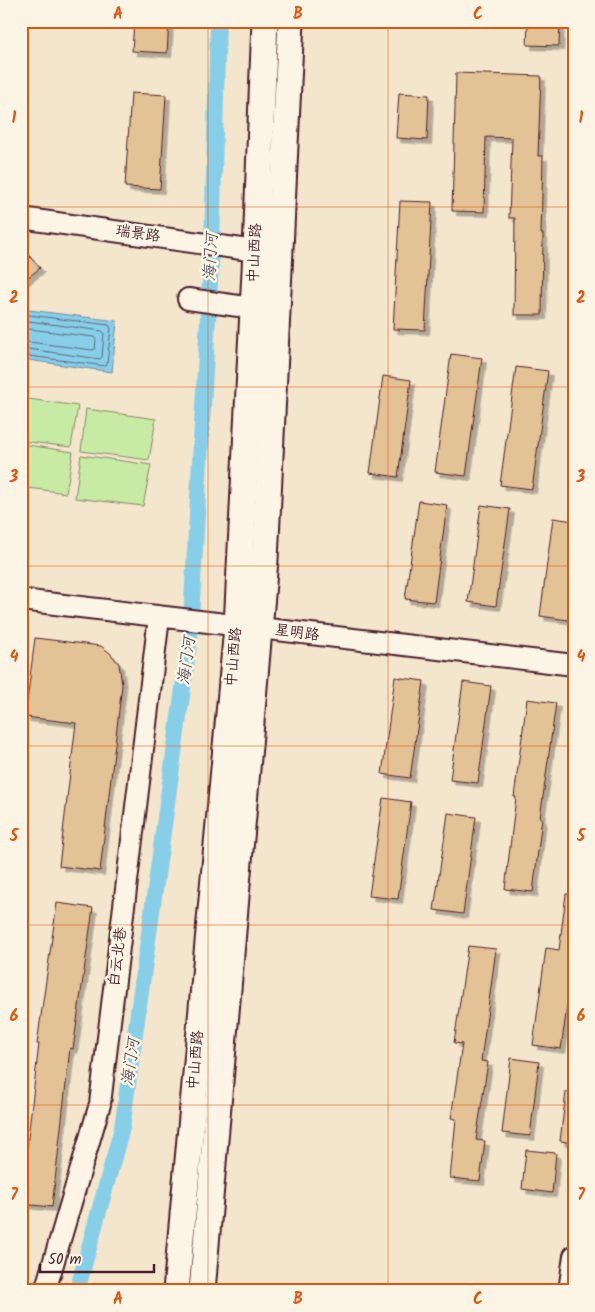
<svg xmlns="http://www.w3.org/2000/svg" width="595" height="1312" font-family="Kalam,'LXGW WenKai TC',sans-serif">
<style>
.green{fill:#c7eba4;stroke:#888568}
.water{fill:#87cfe9;stroke:#6f899d}
.lines{fill:none;stroke-linecap:round;stroke-linejoin:round}
.shore{stroke:#626577;stroke-width:1}
.canal{stroke:#87cfe9;stroke-width:16}
.building{fill:#e3c295;stroke:#4a1f2b;filter:url(#shadow)}
.minor-casing{stroke:#4a1f2b;stroke-width:24}
.major-casing{stroke:#4a1f2b;stroke-width:29}
.minor{stroke:#fcf5e5;stroke-width:20}
.major{stroke:#fcf5e5;stroke-width:25}
.grid{fill:none;stroke:#e0560e;stroke-width:1;stroke-opacity:0.55}
.labels{text-anchor:middle;dominant-baseline:central;stroke-width:5;stroke-linejoin:round;paint-order:stroke}
.street-label{font-size:15px;fill:#4a1f2b;stroke:#fcf5e5}
.water-label{font-size:16px;font-style:italic;fill:#5c5464;stroke:#fcf5e5}
.neatline{fill:none;stroke:#e0560e;stroke-width:2}
.grid-label{font-size:16px;text-anchor:middle;font-weight:bold;fill:#e0560e}
</style>
<defs>
<filter id="shadow"><feDropShadow dx="4.5" dy="4.5" stdDeviation="0" flood-color="#0004"/></filter>
</defs>
<rect width="100%" height="100%" fill="#f4e6cd"/>
<filter id="ink" filterUnits="userSpaceOnUse"><feTurbulence type="fractalNoise" baseFrequency=".02" numOctaves="2"/><feDisplacementMap in="SourceGraphic" scale="10" xChannelSelector="R" yChannelSelector="G"/><feConvolveMatrix kernelMatrix="1 2 1 2 8 2 1 2 1" color-interpolation-filters="sRGB"/></filter>
<g filter="url(#ink)">
<g class="green">
<polygon points="21,398 78,406 71,447 21,441"/>
<polygon points="86,409 156,419 149,460 81,451"/>
<polygon points="21,444 73,452 66,493 21,487"/>
<polygon points="81,455 151,465 143,506 75,498"/>
</g>
<polygon class="water" points="21,309 117,321 112,372 21,359"/>
<g class="lines">
<g class="shore">
<polyline points="21,314 109,325 111,328 107,364 106,366 21,355"/>
<polyline points="21,320 102,331 104,333 102,357 100,359 21,348"/>
<polyline points="21,328 94,337 96,340 95,349 93,350 21,341"/>
</g>
<polyline class="canal" points="77,1291 122,1128 190,638 212,247 218,21"/>
</g>
<g class="building">
<polygon points="134,21 169,21 167,53 132,51"/>
<polygon points="528,21 560,21 559,46 527,45"/>
<polygon points="456,73 541,76 538,156 543,156 541,234 543,234 542,315 514,315 515,218 509,218 512,138 486,137 484,212 452,211"/>
<polygon points="131,93 166,95 160,189 125,187"/>
<polygon points="399,93 429,95 427,140 396,138"/>
<polygon points="400,201 432,202 425,330 393,329"/>
<polygon points="21,247 40,268 21,283"/>
<polygon points="451,354 482,358 466,476 435,472"/>
<polygon points="516,367 548,371 532,489 500,485"/>
<polygon points="383,376 411,380 398,477 370,473"/>
<polygon points="419,501 447,505 434,602 405,599"/>
<polygon points="481,505 510,509 496,606 468,602"/>
<polygon points="553,518 574,521 574,581 568,620 540,616"/>
<polygon points="35,638 101,646 110,653 119,664 122,685 100,871 59,866 76,723 25,717"/>
<polygon points="395,677 424,681 410,778 382,774"/>
<polygon points="463,682 491,686 478,783 450,780"/>
<polygon points="527,699 556,703 540,818 542,818 533,892 505,889 516,797 514,797"/>
<polygon points="383,798 411,802 398,899 369,896"/>
<polygon points="448,813 476,817 463,914 434,910"/>
<polygon points="566,894 574,894 574,957 561,1049 533,1045 546,948 559,950"/>
<polygon points="57,903 93,908 73,1049 70,1048 52,1207 21,1204 21,1197 39,1044 37,1044"/>
<polygon points="468,946 496,949 481,1061 488,1062 476,1140 485,1141 480,1181 450,1178 456,1119 451,1118 462,1044 454,1043"/>
<polygon points="511,1058 539,1062 530,1136 502,1133"/>
<polygon points="566,1092 574,1093 574,1143 560,1141"/>
<polygon points="526,1150 556,1153 552,1193 522,1189"/>
</g>
<g class="lines">
<defs>
<g id="minor">
<polyline points="21,218 256,251"/>
<polyline points="188,299 253,308"/>
<polyline points="21,600 574,665"/>
<polyline points="45,1291 100,1104 159,617"/>
<polyline points="569,1291 574,1256"/>
</g>
<g id="major">
<polyline points="176,1291 237,627 256,251 265,21"/>
<polyline points="202,1291 265,560 291,21"/>
</g>
</defs>
<use href="#minor" class="minor-casing"/>
<use href="#major" class="major-casing"/>
<use href="#minor" class="minor"/>
<use href="#major" class="major"/>
</g>
</g>
<path class="grid" d="M 208,21 L 208,1291M 388,21 L 388,1291M 21,207 L 574,207M 21,387 L 574,387M 21,566 L 574,566M 21,746 L 574,746M 21,925 L 574,925M 21,1105 L 574,1105"/>
<g class="labels">
<g class="street-label">
<text transform="translate(138 234) rotate(8)">瑞景路</text>
<text transform="translate(255 253) rotate(-87)">中山西路</text>
<text transform="translate(297 633) rotate(7)">星明路</text>
<text transform="translate(234 657) rotate(-85)">中山西路</text>
<text transform="translate(118 957) rotate(-83)">白云北巷</text>
<text transform="translate(196 1060) rotate(-85)">中山西路</text>
</g>
<g class="water-label">
<text transform="translate(211 257) rotate(-87)">海门河</text>
<text transform="translate(187 661) rotate(-83)">海门河</text>
<text transform="translate(131 1062) rotate(-82)">海门河</text>
</g>
</g>
<rect width="595" height="1312" fill="none" stroke="#fcf5e5" stroke-width="55"/>
<path d="M40 1264v8h114v-8" fill="none" stroke="#4a1f2b" stroke-width="2.5"/>
<text x="48" y="1264" font-size="15" fill="#4a1f2b" stroke="#fcf5e5" stroke-width="4" paint-order="stroke">50 m</text>
<rect x="28" y="28" width="540" height="1256" class="neatline"/>
<g class="grid-label">
<text x="118" y="19">A</text>
<text x="298" y="19">B</text>
<text x="478" y="19">C</text>
<text x="14" y="123">1</text>
<text x="581" y="123">1</text>
<text x="14" y="303">2</text>
<text x="581" y="303">2</text>
<text x="14" y="482">3</text>
<text x="581" y="482">3</text>
<text x="14" y="662">4</text>
<text x="581" y="662">4</text>
<text x="14" y="841">5</text>
<text x="581" y="841">5</text>
<text x="14" y="1021">6</text>
<text x="581" y="1021">6</text>
<text x="14" y="1200">7</text>
<text x="581" y="1200">7</text>
<text x="118" y="1304">A</text>
<text x="298" y="1304">B</text>
<text x="478" y="1304">C</text>
</g>
</svg>
